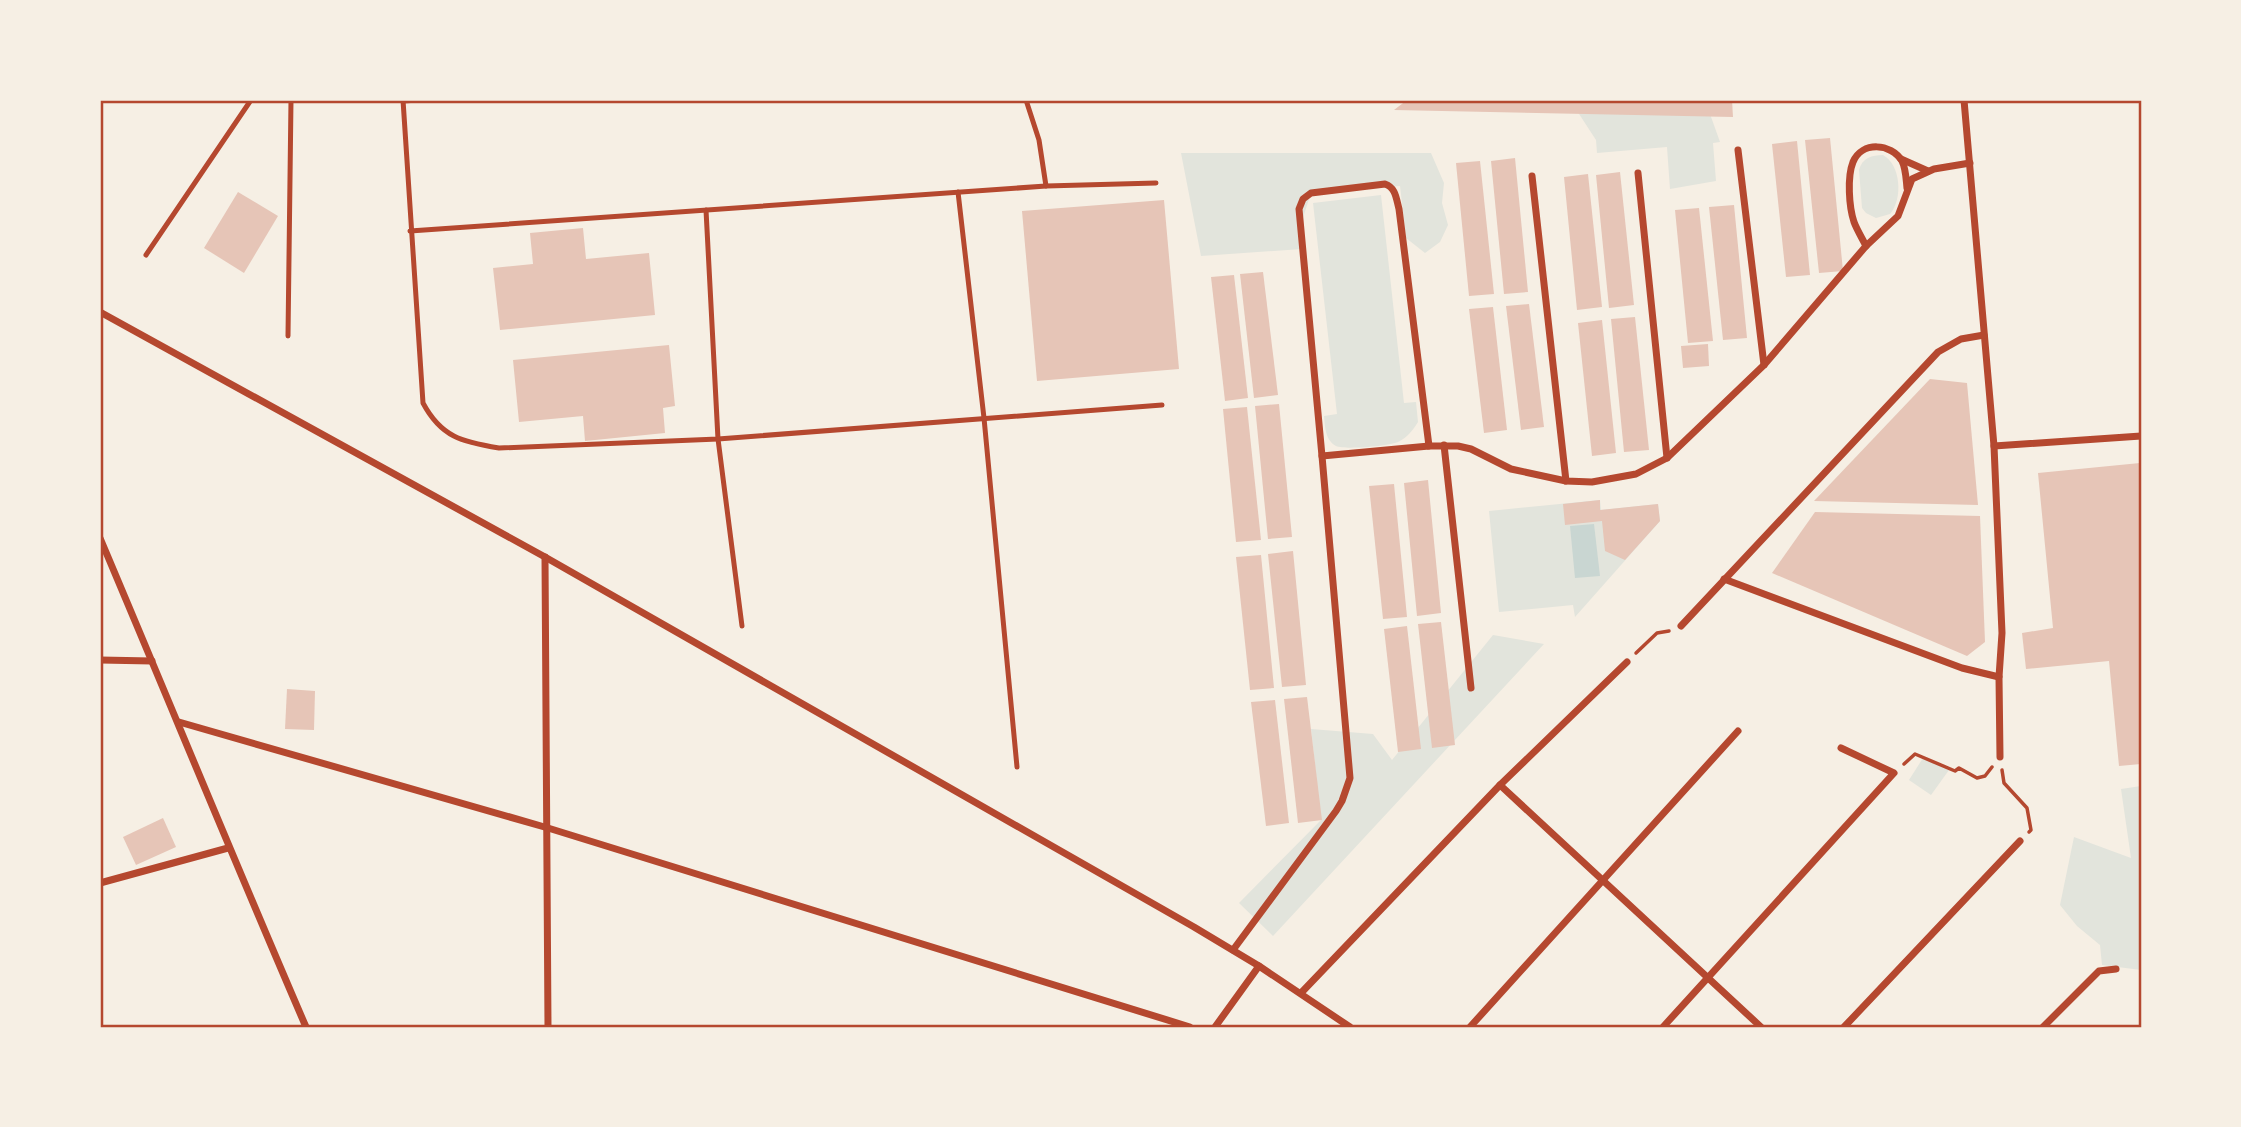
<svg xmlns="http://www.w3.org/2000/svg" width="2241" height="1127" font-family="'PT Sans Narrow',sans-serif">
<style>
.green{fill:#e2e4dc}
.water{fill:#c9d6d2}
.building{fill:#e6c5b7}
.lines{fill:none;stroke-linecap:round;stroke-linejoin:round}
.path{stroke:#b5482f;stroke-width:3.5}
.service{stroke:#b5482f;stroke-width:5}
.minor{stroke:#b5482f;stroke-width:7}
.neatline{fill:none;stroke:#b5482f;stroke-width:2.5}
</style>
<rect width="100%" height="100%" fill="#f6efe4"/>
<g class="green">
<polygon points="1570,100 1628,100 1634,115 1660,100 1705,100 1720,142 1713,143 1716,181 1670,189 1667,147 1597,153 1596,140"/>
<polygon points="1181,153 1431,153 1444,183 1442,203 1448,225 1440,242 1425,253 1406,238 1400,186 1311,193 1300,227 1302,249 1201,256"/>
<path d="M 1883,155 C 1901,165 1903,199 1890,214 L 1876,218 L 1866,213 L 1862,208 L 1859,170 C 1862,158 1872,155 1883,155 Z"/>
<path d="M 1381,195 L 1404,403 L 1416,402 L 1418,422 C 1413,430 1407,438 1398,442 C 1389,446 1345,450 1336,446 C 1325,440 1325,426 1324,416 L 1337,414 L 1313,203 Z"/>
<polygon points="1600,500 1601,510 1658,504 1660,521 1575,617 1573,605 1499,612 1489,511"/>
<polygon points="1493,635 1544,644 1273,936 1239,903 1321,820 1311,729 1373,734 1392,760"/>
<polygon points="1923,758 1949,770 1931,795 1909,780"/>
<polygon points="2141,786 2141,970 2102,965 2100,945 2077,926 2060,905 2074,837 2131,858 2121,789"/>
</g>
<polygon class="water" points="1594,524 1600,576 1575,578 1570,526"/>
<g class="building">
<polygon points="1407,100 1732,100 1733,117 1394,110"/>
<polygon points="1830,138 1843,271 1819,273 1805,140"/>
<polygon points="1797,141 1810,275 1786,277 1772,144"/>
<polygon points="1515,158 1528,292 1504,294 1491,161"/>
<polygon points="1480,161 1494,294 1469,296 1456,163"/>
<polygon points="1620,172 1634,305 1609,308 1596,175"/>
<polygon points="1588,174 1602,307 1577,310 1564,177"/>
<polygon points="238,192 278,216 244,273 204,248"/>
<polygon points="1164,200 1179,369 1037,381 1022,211"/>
<polygon points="1734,205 1747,338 1723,340 1709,207"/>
<polygon points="1699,208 1713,341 1688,343 1675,210"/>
<polygon points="583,228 586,259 649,253 655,315 500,330 493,268 533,264 530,233"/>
<polygon points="1263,272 1278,395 1254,398 1240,274"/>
<polygon points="1234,275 1248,398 1225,401 1211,277"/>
<polygon points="1529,304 1544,427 1521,430 1506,306"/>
<polygon points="1493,307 1507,430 1484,433 1469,309"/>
<polygon points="1635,317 1649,450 1624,452 1611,319"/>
<polygon points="1602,320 1616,453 1592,456 1578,323"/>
<polygon points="1708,344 1709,366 1683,368 1681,346"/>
<polygon points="669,345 675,406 663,408 665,433 585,441 583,416 519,422 513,360"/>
<polygon points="1930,379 1967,383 1978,505 1814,501"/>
<polygon points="1279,404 1292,537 1268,539 1255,406"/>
<polygon points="1247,407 1261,540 1236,542 1223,409"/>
<polygon points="2140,463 2141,764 2119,766 2109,661 2026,669 2022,633 2053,628 2038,473"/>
<polygon points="1428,480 1441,613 1417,616 1404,483"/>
<polygon points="1394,484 1407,617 1383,619 1369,486"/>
<polygon points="1600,500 1600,510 1658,504 1660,521 1625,560 1605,551 1602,521 1565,525 1563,504"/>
<polygon points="1815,512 1980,516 1985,642 1967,656 1772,573"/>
<polygon points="1293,551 1306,685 1282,687 1268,554"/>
<polygon points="1261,555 1274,688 1250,690 1236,557"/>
<polygon points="1441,622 1455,745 1432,748 1418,624"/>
<polygon points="1407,626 1421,749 1398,752 1384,629"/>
<polygon points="287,689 315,691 314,730 285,729"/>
<polygon points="1307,697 1322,820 1298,823 1284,699"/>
<polygon points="1275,700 1289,823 1266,826 1251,702"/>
<polygon points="163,818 176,847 136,865 123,837"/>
</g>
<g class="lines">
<g class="path">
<polyline points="1636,653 1657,633 1669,631"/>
<polyline points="1904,764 1915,754 1955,771 1959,768 1977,778 1985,776 1992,767"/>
<polyline points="2002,770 2004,783 2027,808 2031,830 2029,832"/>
</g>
<g class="service">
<path d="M 403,100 L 423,403 C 441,437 462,442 499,448 L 718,439 L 1162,405"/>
<polyline points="1026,100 1039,140 1046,186"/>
<polyline points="403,101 418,100"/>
<polyline points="958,192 984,418 1017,767"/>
<polyline points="706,210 718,439 742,626"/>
<polyline points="410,231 1046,186 1156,183"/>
<polyline points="146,255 251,100"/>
<polyline points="288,336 291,100"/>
</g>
<g class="minor">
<polyline points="1964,100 1994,446 2002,633 1999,677 2000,757"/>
<polyline points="1738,150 1764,365"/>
<polyline points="1901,159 1928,171"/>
<polyline points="1638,173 1667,458"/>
<polyline points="1532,176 1566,481"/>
<path d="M 1866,246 C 1862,238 1857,230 1854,222 C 1849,207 1847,177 1853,162 C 1862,141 1891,143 1902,161 C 1906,169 1906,179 1907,188"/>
<polyline points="100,312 545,557 1194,927 1259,966 1350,1027"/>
<polyline points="1444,445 1471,688"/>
<polyline points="1994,446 2141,436"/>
<path d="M 1322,456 L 1299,209 L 1303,199 L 1311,193 L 1385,184 C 1396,188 1396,198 1399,209 L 1429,446"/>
<path d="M 100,538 C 169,701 236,865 306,1027"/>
<polyline points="545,557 548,1027"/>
<polyline points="1724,579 1962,668 1999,677"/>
<polyline points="1681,626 1938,352 1961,339 1984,335"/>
<polyline points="100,660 152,661"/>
<polyline points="179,722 548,828 1190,1027"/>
<polyline points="1500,785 1761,1027"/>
<polyline points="100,883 228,848"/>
<polyline points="1233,950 1336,811 1342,801 1350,778 1322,456 1429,446 1458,446 1471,449 1511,469 1566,481 1592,482 1636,474 1667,458 1764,365 1866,246 1898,216 1912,179 1934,169 1970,163"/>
<polyline points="1301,993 1500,785 1627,662"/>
<polyline points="1215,1027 1259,966"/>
<polyline points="1470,1027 1738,731"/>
<polyline points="1663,1027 1894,773 1841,748"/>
<polyline points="1844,1027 2020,841"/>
<polyline points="2043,1027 2099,971 2116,969"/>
</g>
</g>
<rect width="2241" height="1127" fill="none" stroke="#f6efe4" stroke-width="203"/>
<rect x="102" y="102" width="2038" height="924" class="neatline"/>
</svg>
